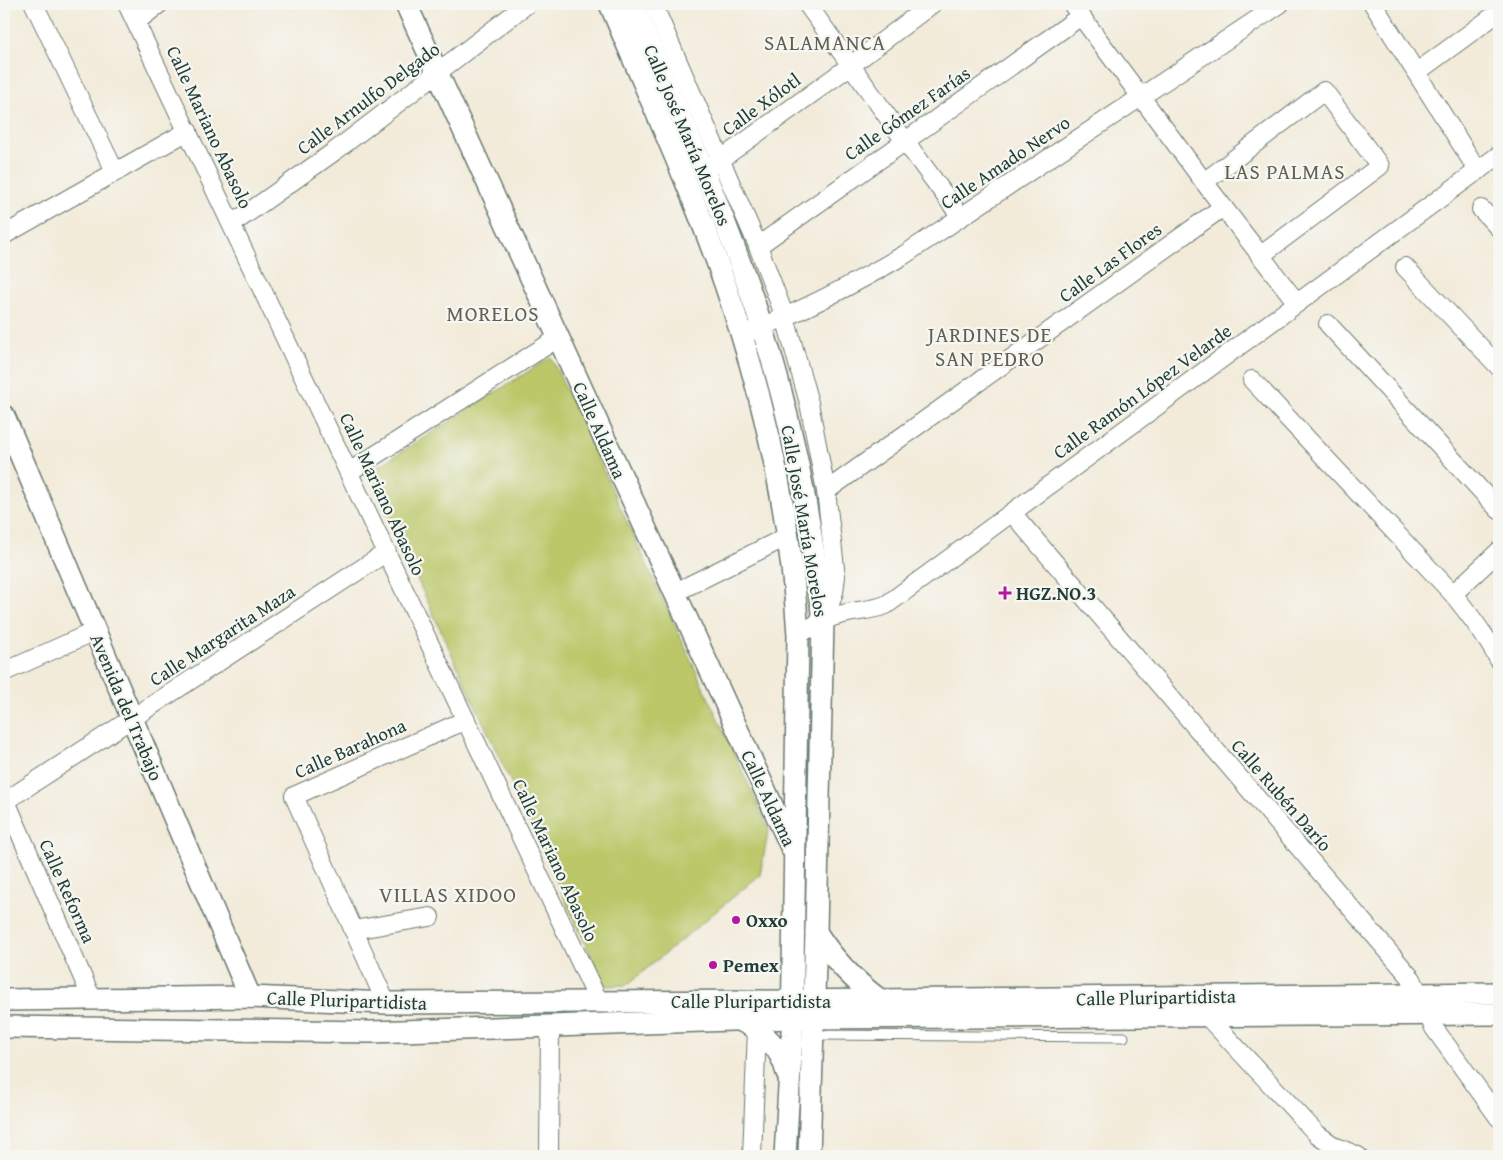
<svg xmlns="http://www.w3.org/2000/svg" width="1503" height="1160" font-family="'Gentium Book Plus',serif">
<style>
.green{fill:#bbc769;stroke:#6d824e}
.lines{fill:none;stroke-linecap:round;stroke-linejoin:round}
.service-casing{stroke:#697a6e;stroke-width:11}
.minor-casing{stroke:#697a6e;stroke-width:20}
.tertiary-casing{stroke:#697a6e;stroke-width:24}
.service{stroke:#fff;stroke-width:9}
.minor{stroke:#fff;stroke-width:18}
.tertiary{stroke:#fff;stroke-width:21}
.poi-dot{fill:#b5179e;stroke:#f6f6f2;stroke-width:2}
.labels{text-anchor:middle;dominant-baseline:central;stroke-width:4.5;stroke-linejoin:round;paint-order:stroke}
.street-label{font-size:19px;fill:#1f3d34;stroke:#f6f6f2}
.poi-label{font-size:19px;font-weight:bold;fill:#1f3d34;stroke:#f6f6f2;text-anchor:start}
.quarter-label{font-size:21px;letter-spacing:1px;fill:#625f51;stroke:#f6f6f2}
</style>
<rect width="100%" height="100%" fill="#f6f6f2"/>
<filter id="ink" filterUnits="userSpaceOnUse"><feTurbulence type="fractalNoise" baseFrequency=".02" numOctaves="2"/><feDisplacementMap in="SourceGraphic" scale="10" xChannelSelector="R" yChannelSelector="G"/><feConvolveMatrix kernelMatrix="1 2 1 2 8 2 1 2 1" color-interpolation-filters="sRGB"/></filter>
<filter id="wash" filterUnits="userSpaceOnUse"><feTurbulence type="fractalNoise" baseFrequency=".0096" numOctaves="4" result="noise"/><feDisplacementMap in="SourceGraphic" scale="20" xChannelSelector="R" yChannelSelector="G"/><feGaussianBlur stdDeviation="1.12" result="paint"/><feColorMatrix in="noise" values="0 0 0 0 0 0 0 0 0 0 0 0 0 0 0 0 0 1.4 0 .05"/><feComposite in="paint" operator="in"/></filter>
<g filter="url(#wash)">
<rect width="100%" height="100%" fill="#f3ebda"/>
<polygon class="green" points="551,357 769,829 760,875 627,985 605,986 368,473"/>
</g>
<g filter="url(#ink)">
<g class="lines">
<defs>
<polyline id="service" points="812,1035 1124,1037"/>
<g id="minor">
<polyline points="34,4 115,172"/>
<polyline points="127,4 599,1002"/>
<polyline points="653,4 758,246 785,317 809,403 826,491 836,576 834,592 825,619"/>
<polyline points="807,4 905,141 961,217"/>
<polyline points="1072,4 1204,182 1297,303"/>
<polyline points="1373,4 1478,171"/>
<polyline points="136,22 159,4"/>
<polyline points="1417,72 1499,12"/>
<polyline points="713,165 850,66 932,4"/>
<polyline points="1204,182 1324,91 1380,166 1260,256"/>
<polyline points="1481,209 1499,228"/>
<polyline points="232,224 335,151 527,4"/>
<polyline points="4,235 188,131"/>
<polyline points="758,246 1081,16"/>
<polyline points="1405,267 1499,367"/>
<polyline points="1328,324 1499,510"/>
<path d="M 749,332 C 803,311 854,284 904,255 L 1280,4"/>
<path d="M 1252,380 L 1453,594 C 1470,615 1486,636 1499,660"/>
<polyline points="349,472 558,338"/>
<polyline points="826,491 1223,207"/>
<polyline points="1012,513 1412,979 1434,1028 1499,1118"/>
<polyline points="674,593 788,536"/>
<polyline points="1453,594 1499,551"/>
<path d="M 798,635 C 814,625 829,616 848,613 C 861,610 873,610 886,605 L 1499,155"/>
<polyline points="4,672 95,631"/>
<polyline points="6,801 92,999"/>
<polyline points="4,802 387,552"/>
<polyline points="353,930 430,917"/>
<polyline points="386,1003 294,796 466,720"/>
<polyline points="1206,1015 1317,1134 1334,1146 1358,1156"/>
<polyline points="549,1156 550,1026"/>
<polyline points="752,1156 757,1029"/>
</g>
<g id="tertiary">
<polyline points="406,4 792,849"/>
<path d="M 610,4 C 649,97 692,189 725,284 C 764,397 791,516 798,635 L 792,1035 L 785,1156"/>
<path d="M 632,4 C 678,110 727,217 762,327 C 793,423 811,520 823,620 L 816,932 L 809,1156"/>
<polyline points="4,416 250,997"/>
<path d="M 816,932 C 833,959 854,981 880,1000"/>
<polyline points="4,1000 250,997 386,1003 792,1001 1499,993"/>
<path d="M 739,1020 C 763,1030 781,1048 787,1073"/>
<polyline points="4,1027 370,1032 792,1018 1499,1014"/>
</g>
</defs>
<use href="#service" class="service-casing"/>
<use href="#minor" class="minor-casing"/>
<use href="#tertiary" class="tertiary-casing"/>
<use href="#service" class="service"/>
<use href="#minor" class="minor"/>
<use href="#tertiary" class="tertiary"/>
</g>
</g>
<g class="poi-dot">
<path d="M1002.5 585.5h5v5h5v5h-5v5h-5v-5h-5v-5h5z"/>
<circle cx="736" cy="920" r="5"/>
<circle cx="713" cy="965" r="5"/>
</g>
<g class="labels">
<g class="street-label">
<text transform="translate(368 98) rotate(-37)">Calle Arnulfo Delgado</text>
<text transform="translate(761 104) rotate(-36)">Calle Xólotl</text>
<text transform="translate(907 113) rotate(-35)">Calle Gómez Farías</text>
<text transform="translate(210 127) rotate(65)">Calle Mariano Abasolo</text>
<text transform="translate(688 135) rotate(67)">Calle José María Morelos</text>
<text transform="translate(1005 162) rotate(-34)">Calle Amado Nervo</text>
<text transform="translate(1110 262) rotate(-36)">Calle Las Flores</text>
<text transform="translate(1142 391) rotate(-36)">Calle Ramón López Velarde</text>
<text transform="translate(600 430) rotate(66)">Calle Aldama</text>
<text transform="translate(383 494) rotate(65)">Calle Mariano Abasolo</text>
<text transform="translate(805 521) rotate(80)">Calle José María Morelos</text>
<text transform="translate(222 635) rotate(-33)">Calle Margarita Maza</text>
<text transform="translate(127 707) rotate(67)">Avenida del Trabajo</text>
<text transform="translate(350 748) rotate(-24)">Calle Barahona</text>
<text transform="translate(1282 795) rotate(49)">Calle Rubén Darío</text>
<text transform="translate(769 798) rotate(65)">Calle Aldama</text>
<text transform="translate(556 860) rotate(65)">Calle Mariano Abasolo</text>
<text transform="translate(68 891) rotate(66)">Calle Reforma</text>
<text transform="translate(1156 997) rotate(-1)">Calle Pluripartidista</text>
<text transform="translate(347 1000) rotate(2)">Calle Pluripartidista</text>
<text x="751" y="1001">Calle Pluripartidista</text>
</g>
<g class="poi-label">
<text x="1016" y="593">HGZ.NO.3</text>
<text x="746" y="920">Oxxo</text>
<text x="723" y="965">Pemex</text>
</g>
<g class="quarter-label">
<text x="825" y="42">SALAMANCA</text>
<text x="1285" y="171">LAS PALMAS</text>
<text x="493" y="313">MORELOS</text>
<text x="990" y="334">JARDINES DE<tspan x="990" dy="24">SAN PEDRO</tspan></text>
<text x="448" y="894">VILLAS XIDOO</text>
</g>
</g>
<rect width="1503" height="1160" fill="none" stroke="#f6f6f2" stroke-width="20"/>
</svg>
